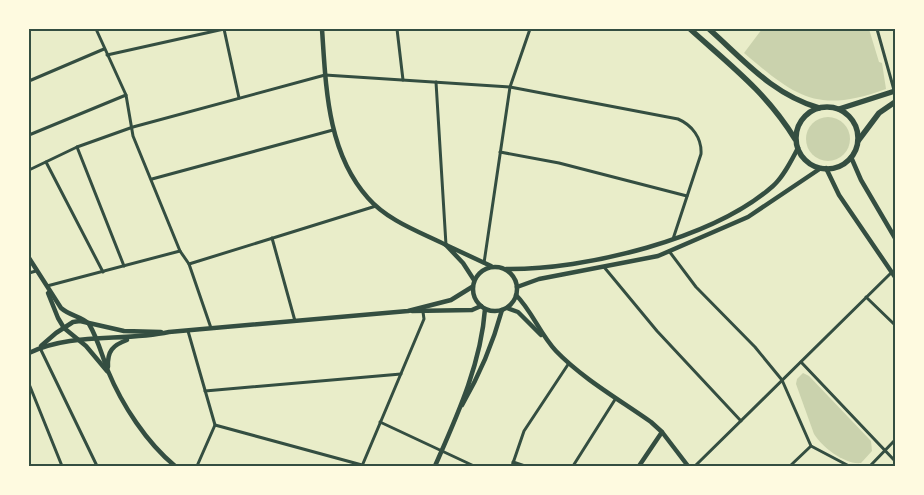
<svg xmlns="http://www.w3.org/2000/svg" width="924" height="495" font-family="Mulish,sans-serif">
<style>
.green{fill:#cad2ad}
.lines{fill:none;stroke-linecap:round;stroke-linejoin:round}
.minor{stroke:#344e41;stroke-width:3}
.tertiary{stroke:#344e41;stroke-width:4.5}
.primary{stroke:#344e41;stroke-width:5.5}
.neatline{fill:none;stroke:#344e41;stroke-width:2}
</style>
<rect width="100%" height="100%" fill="#e9edc9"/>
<g class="green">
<path d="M 762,29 L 869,29 L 879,62 L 882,63 L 886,89 C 817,114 796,97 744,53 Z"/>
<circle cx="828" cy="139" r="22"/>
<path d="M 803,373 L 809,376 L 871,441 L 872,451 L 861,463 C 845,465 822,447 814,434 L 796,384 L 797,379 Z"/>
</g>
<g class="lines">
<g class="minor">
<polyline points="96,29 126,95 133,136 180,251 189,264 211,328"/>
<polyline points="224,29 239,98"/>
<polyline points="397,29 403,80"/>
<polyline points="877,29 894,90"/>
<polyline points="107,55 224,29"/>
<polyline points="29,81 104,49"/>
<polyline points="436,82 446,245"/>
<polyline points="29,135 126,95"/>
<polyline points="77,147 124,266"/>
<polyline points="500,152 559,163 687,196"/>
<polyline points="46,162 103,272"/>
<path d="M 29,170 L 77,147 L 133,127 L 325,75 L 510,87 L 678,119 C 692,125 702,138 701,154 L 673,239"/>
<polyline points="152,179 333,130"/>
<polyline points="272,238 295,321"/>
<polyline points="669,251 696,287 755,347 782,380 811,446 849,466"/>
<polyline points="484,263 510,87 530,29"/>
<polyline points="189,264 376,206"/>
<polyline points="604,267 657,331 741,421"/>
<polyline points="29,273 36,271"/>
<polyline points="47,286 180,251"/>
<polyline points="866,297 895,325"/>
<polyline points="188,331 215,425 197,466"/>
<polyline points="40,348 97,466"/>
<polyline points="801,362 895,461"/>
<polyline points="29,384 62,466"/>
<polyline points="205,391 401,374"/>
<polyline points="380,422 474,466"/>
<polyline points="215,425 362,465"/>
<polyline points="513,462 525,466"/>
<polyline points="362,466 424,319 423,312"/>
<polyline points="512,466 524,431 569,363"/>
<polyline points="573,466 616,398"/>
<polyline points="695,466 892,272"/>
<polyline points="790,466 811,446"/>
<polyline points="870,466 895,440"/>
</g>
<g class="tertiary">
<path d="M 322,29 C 326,87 327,152 368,198 C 388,221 420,232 446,245"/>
<polyline points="851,157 861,180 895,238"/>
<polyline points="826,168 839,195 895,277"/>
<path d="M 29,258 L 61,308 C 70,316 81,316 89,324 C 98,339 102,356 108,371 C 122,405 147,443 175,466"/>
<circle cx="495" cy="289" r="22"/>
<path d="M 506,269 C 585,270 713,239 773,186 C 784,176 791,161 798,148"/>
<polyline points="474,280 463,263 446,245 491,266"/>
<polyline points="517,287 539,279 658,256 748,217 821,168"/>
<polyline points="48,293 58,318 64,328 86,346 107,371"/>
<path d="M 516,295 C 532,311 540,334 556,351 C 583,379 620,400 651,422 L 662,432 L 688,466"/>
<polyline points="507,308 518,312 541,335"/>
<polyline points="412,311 472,310 481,306"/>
<polyline points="41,346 56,333 73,322 80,321 124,331 161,332"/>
<path d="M 29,353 C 72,332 122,342 169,332 L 408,311 L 451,300 L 472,287"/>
<path d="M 108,367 C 107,351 113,345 127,340"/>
<path d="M 462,405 C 479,376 493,343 502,310"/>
<path d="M 435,466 C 457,416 481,364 485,309"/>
<polyline points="639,466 662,432"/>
</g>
<g class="primary">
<path d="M 690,29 C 730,65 766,92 795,139"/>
<path d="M 709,29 C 745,61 772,94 819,108"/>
<circle cx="827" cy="138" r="31"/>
<polyline points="839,109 895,91"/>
<polyline points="858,141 879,113 895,102"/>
</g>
</g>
<rect width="924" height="495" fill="none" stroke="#fefae0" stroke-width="60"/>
<rect x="30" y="30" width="864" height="435" class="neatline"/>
</svg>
